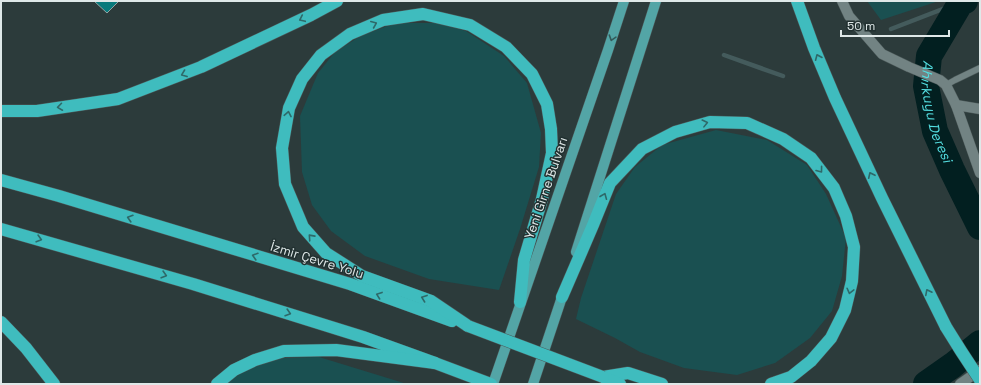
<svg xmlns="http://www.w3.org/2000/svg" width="981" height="385" font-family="'Space Grotesk',sans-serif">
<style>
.green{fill:#1a5051}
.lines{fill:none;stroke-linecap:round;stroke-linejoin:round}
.stream{stroke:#445b5c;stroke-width:4.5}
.river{stroke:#021f20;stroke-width:26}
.building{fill:#097a7c;stroke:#92a4a4}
.service-casing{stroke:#4c5959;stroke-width:7}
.minor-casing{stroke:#4c5959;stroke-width:11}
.primary-casing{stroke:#4c5959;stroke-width:11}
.motorway-casing{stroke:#4c5959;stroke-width:13}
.service{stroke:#728383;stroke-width:6}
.minor{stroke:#728383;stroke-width:10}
.primary{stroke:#53a5a6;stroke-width:10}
.motorway{stroke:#3fbcbe;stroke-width:12}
.motorway-bridge-casing{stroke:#4c5959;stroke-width:13;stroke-linecap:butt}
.motorway-bridge{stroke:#3fbcbe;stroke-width:12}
.oneway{stroke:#2e6969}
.oneway2{stroke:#335a5a}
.labels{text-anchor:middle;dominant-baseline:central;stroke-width:3;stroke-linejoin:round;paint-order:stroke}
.street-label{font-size:13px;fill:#dfe8e8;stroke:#223131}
.water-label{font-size:14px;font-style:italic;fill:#54dee1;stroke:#223131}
</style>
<rect width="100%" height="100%" fill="#2c3b3b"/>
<g class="green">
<polygon points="867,1 939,1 881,20"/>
<polygon points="396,23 440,23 466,31 504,56 527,83 541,133 539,167 520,229 499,290 429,279 365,256 331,231 312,205 302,172 300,116 318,73 335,52 362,35"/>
<polygon points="716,130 767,140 807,165 826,194 846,238 842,276 832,311 810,338 775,363 737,375 684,368 640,352 615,338 576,319 581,298 616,194 635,167 662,145"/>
<polygon points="319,357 407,384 225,384 237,374 274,358"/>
</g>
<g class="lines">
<g class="stream">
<polyline points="891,29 961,2"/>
<polyline points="724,55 783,76"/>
</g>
<g class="river">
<path id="s1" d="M 965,1 L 961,2 L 929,56 L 926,86 L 935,131 L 952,170 L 980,227"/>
<polyline points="926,384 953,365 980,343"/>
</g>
</g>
<polygon class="building" points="94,1 118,1 118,2 107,13"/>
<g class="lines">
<defs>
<polyline id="service" points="946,85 955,80 980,68"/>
<g id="minor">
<polyline points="842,1 849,16 882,54 909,67 940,80 946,85 956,105 980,173"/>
<polyline points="956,105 980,109"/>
<polyline points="960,384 980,370"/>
</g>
<g id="primary">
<polyline points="576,252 656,1"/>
<polyline points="493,384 608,50 624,1"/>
<polyline points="533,384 564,291"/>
</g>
<g id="motorway">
<polyline points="797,1 814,48 835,98 882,198 946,327"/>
<polyline points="1,111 37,111 118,99 201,67 311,15 337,1"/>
<polyline points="1,180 59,196 350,284 452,321"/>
<polyline points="1,229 193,284 363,337 435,363"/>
<polyline points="562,297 593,225 610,183 642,149 675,132 710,122 747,123 783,139 811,158 834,188 846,216 854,247 852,281 845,310 831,338 811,361 791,377 771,384"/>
<polyline points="1,322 26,348 54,384"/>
<polyline points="468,326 431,301 362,276 326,253 303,227 285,184 282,148 289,108 302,79 321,55 350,34 383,20 423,14 470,25 506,47 532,74 547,104 551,129 552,153 542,199 524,260 520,302"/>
<polyline points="603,377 628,373 662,384"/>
<polyline points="603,377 620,384"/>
<polyline points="217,384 234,370 255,360 284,351 336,350 435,363 491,384"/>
</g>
</defs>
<use href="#service" class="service-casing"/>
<use href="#minor" class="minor-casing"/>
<use href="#primary" class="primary-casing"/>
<use href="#motorway" class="motorway-casing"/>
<use href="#service" class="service"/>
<use href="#minor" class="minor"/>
<use href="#primary" class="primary"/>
<use href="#motorway" class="motorway"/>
<defs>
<g id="motorway-bridge">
<polyline points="468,326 603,377"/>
<polyline points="946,327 961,351 980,380"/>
</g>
</defs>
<use href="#motorway-bridge" class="motorway-bridge-casing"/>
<use href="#motorway-bridge" class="motorway-bridge"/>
</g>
<defs><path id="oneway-chevron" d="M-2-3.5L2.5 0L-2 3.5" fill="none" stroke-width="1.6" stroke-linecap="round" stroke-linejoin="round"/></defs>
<g class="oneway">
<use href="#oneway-chevron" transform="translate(302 19) rotate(155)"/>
<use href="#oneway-chevron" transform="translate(374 24) rotate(-23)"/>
<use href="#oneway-chevron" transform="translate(818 57) rotate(-113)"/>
<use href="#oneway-chevron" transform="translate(184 74) rotate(159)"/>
<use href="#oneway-chevron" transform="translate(60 107) rotate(172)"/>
<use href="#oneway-chevron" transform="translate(288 114) rotate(-79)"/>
<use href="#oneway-chevron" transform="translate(705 123) rotate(-14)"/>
<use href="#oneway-chevron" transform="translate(820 170) rotate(53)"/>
<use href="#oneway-chevron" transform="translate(871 175) rotate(-115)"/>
<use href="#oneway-chevron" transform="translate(604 196) rotate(-68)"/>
<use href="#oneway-chevron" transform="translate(130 218) rotate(-163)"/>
<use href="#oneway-chevron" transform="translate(311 237) rotate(-132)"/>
<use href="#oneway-chevron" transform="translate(39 239) rotate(16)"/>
<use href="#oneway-chevron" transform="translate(255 256) rotate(-163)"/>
<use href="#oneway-chevron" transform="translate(164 275) rotate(16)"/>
<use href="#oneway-chevron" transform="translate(850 291) rotate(104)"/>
<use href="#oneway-chevron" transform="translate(928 292) rotate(-117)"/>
<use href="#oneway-chevron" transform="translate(379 295) rotate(-160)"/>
<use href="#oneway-chevron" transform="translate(424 298) rotate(-160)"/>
<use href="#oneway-chevron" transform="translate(288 313) rotate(17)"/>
</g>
<use class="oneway2" href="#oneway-chevron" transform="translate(612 38) rotate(108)"/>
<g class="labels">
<g class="street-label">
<text transform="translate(546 188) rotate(-71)">Yeni Girne Bulvarı</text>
<text transform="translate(317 260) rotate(17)">İzmir Çevre Yolu</text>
</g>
<g class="water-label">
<text stroke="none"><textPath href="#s1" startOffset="124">Ahırkuyu Deresi</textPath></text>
</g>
</g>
<rect width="981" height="385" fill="none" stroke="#dfe8e8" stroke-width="4"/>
<path d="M841 30v6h108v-6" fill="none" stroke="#dfe8e8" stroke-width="2"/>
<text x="847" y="30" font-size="12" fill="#dfe8e8" stroke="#223131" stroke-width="3" paint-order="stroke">50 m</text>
</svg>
